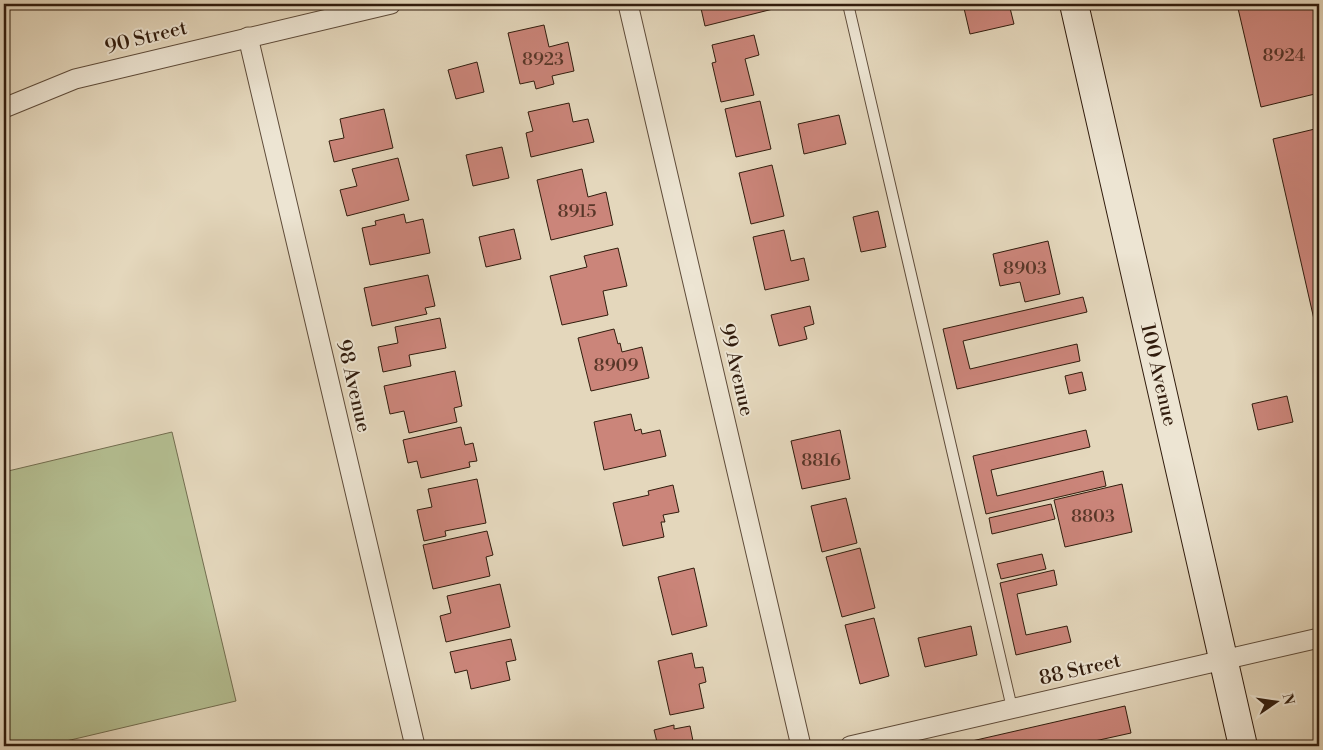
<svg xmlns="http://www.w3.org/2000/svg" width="1323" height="750" font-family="'Libre Bodoni',serif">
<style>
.green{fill:#b4be91;stroke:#726d4f}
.building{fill:#cb857a;stroke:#311c0d}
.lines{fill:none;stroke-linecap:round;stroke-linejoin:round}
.lane-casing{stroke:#5e4b39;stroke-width:12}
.street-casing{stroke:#5e4b39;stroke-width:21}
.secondary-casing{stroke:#311c0d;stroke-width:30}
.lane{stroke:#ede5d3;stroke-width:10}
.street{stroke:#ede5d3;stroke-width:19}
.secondary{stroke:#ede5d3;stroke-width:28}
.labels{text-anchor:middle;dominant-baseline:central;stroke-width:4;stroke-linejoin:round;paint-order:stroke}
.number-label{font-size:18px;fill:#583628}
.street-label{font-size:20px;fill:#311c0d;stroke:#ede5d3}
</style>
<rect width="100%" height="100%" fill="#e4d7bc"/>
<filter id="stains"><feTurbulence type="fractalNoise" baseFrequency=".004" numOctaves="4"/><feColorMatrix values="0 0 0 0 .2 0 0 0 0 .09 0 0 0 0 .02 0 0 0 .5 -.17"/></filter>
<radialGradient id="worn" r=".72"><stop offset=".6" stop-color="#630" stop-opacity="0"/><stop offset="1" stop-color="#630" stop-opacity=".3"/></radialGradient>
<polygon class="green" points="172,432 236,701 45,746 4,746 4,472"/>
<g class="building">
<polygon points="700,4 776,4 777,8 705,26"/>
<polygon points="963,4 1009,4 1014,24 970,34"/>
<polygon points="1237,4 1316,4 1319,17 1319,93 1261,107"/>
<polygon points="544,25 549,47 568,42 574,71 552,76 554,84 536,89 534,81 520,84 508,33"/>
<polygon points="754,35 759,55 745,59 754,95 721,102 712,63 716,62 712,45"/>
<polygon points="477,62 484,92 456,99 448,70"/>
<polygon points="760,101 771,149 736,157 725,109"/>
<polygon points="569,103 573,122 588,119 594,142 531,157 526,133 533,131 528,112"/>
<polygon points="384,109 393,148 334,162 329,141 344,138 340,119"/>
<polygon points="839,115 846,144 804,154 798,124"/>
<polygon points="1319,128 1319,337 1318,337 1273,139"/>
<polygon points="502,147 509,178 473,186 466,155"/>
<polygon points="398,158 409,200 347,216 340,190 357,186 352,169"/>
<polygon points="772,165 784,216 751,224 739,173"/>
<polygon points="582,169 588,197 606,192 613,225 551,240 537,180"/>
<polygon points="878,211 886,247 861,252 853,217"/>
<polygon points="404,214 406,223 423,219 430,253 370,265 362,228 376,225 375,221"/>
<polygon points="514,229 521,259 486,267 479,237"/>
<polygon points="784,230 791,261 804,258 809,280 765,290 753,237"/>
<polygon points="1048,241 1060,294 1025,302 1020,282 1000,286 993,254"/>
<polygon points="618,248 627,286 603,291 608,315 562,325 550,276 587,267 584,256"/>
<polygon points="428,275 435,306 425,308 427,314 372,326 364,288"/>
<polygon points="1083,297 1087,312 963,341 970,369 1077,344 1080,361 957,389 943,329"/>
<polygon points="810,306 814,324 804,327 807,339 779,346 771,315"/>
<polygon points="440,318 446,348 409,355 411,366 383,372 378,347 398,343 395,327"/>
<polygon points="614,329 618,344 620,343 622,352 642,347 649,378 591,391 578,338"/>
<polygon points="455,371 462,406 454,408 457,422 409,433 404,411 390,414 384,386"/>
<polygon points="1082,372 1086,390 1069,394 1065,376"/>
<polygon points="1287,396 1293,422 1258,430 1252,404"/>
<polygon points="631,414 635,431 641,429 642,434 660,430 666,456 604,470 594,422"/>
<polygon points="461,427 465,445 473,443 477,461 469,462 470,467 421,478 417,461 408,463 403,440"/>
<polygon points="840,430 850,479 802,489 791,441"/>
<polygon points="1086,430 1090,447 991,470 997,496 1103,471 1106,486 986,514 973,456"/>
<polygon points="477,479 486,523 445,531 446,536 424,541 417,510 432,507 428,489"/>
<polygon points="1122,484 1132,532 1065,547 1054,500"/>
<polygon points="673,485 679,512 663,515 665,522 661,522 664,537 623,546 613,503 649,495 648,491"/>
<polygon points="846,498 857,543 822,552 811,506"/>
<polygon points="1051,504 1055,519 992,534 989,518"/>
<polygon points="487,531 493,555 486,557 490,576 433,589 423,545"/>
<polygon points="860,548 875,608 842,617 826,557"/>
<polygon points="1042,554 1046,569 1001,579 997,564"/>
<polygon points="694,568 707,626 672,635 658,577"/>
<polygon points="1054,570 1057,585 1017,594 1026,635 1067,626 1071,642 1016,655 1000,583"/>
<polygon points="500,584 510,627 446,642 440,616 451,613 447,596"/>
<polygon points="874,618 889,676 860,684 845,625"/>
<polygon points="971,626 977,655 925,667 918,638"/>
<polygon points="511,639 516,660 506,662 510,680 471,689 467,670 455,673 450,652"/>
<polygon points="692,653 695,668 703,667 706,682 699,684 704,708 670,715 658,661"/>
<polygon points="1125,706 1131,733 1072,746 950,746"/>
<polygon points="674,725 674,729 690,726 694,746 658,746 654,730"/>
</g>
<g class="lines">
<defs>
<polyline id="lane" points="848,4 1012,708"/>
<g id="street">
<polyline points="628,4 801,746"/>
<polyline points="248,37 415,746"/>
<polyline points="4,108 75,79 391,4"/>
<polyline points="850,746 1319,638"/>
</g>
<polyline id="secondary" points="1074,4 1243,746"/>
</defs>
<use href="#lane" class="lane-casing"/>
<use href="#street" class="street-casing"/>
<use href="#secondary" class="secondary-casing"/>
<use href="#lane" class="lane"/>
<use href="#street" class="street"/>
<use href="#secondary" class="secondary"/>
</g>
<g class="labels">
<g class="number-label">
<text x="1284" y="55">8924</text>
<text x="543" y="59">8923</text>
<text x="577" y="211">8915</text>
<text x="1025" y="268">8903</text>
<text x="616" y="365">8909</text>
<text x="821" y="460">8816</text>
<text x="1093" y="516">8803</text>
</g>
<g class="street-label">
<text transform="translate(146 38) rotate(-14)">90 Street</text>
<text transform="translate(736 370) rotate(77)">99 Avenue</text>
<text transform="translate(1158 375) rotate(77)">100 Avenue</text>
<text transform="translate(353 386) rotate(77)">98 Avenue</text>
<text transform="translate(1080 670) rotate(-13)">88 Street</text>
</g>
</g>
<rect width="1323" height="750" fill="none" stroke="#e4d7bc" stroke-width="20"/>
<rect x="5" y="5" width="1313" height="740" fill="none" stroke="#311c0d" stroke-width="2.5"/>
<rect x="10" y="10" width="1303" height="730" fill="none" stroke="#311c0d"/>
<g transform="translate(1276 702) rotate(77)" stroke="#ede5d3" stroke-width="4" paint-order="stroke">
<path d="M0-4L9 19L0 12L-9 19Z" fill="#311c0d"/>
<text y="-8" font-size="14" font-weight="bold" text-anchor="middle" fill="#311c0d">N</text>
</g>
<rect width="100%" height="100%" filter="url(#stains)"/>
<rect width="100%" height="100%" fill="url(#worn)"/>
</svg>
